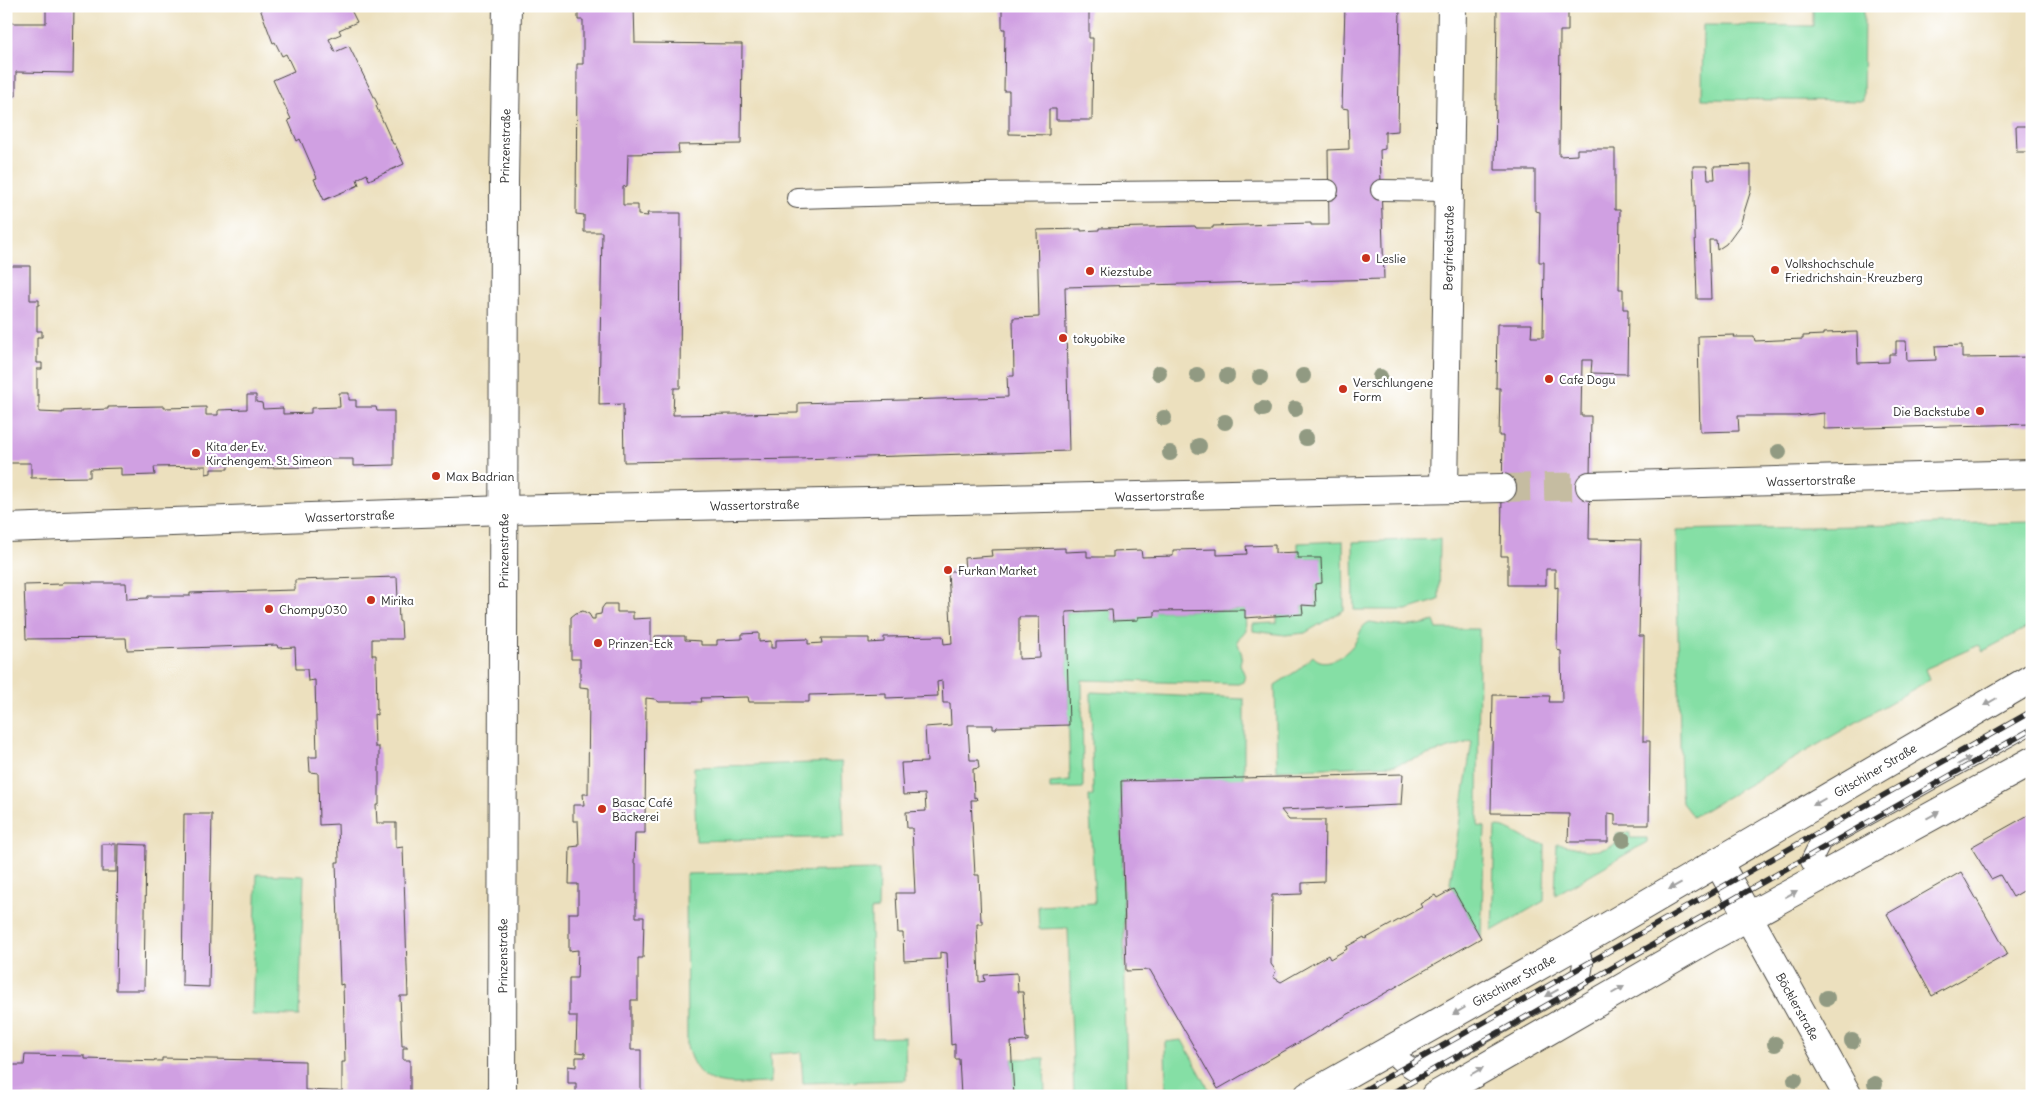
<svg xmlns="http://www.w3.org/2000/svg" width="2038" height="1102" font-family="Delius,sans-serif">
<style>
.green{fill:#85dfa5;stroke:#588568}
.building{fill:#d0a0e2;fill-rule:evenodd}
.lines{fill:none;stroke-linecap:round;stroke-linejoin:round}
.street-tunnel{stroke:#c5bca1;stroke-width:28;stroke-dasharray:28 14;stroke-linecap:butt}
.lane-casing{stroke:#484641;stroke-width:22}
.street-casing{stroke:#484641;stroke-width:30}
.secondary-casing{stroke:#484641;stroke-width:30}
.lane{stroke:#fff;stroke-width:20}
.street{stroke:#fff;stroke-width:28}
.secondary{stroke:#fff;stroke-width:28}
.rail-casing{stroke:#2b2b2b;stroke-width:5.5}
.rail{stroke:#fff;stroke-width:4;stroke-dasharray:11;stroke-linecap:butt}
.tree{fill:#919a82}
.oneway{fill:#a0a0a0}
.poi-dot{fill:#c8321e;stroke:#fff;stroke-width:2}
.labels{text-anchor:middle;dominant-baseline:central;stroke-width:4.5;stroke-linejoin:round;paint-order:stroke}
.street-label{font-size:12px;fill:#2b2b2b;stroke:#fff}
.poi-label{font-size:12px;fill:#2b2b2b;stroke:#fff;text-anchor:start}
</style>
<rect width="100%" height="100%" fill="#fff"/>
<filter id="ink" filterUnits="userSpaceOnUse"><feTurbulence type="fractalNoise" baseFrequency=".02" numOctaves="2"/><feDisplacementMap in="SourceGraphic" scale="10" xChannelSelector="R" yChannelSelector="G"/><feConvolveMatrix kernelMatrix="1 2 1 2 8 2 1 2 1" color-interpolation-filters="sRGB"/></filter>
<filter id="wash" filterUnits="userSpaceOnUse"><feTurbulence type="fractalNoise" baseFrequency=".0096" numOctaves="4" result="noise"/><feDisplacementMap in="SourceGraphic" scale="20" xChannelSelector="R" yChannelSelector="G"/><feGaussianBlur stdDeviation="1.12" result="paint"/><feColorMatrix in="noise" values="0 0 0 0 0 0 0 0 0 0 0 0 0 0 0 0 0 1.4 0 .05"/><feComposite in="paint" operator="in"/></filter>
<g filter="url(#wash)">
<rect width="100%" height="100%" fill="#ece0be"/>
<g class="green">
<polygon points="1813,6 1864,6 1863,101 1702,99 1703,25 1813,26"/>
<polygon points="2032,522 2032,625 1983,651 1979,645 1925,669 1929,680 1693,817 1682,803 1681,790 1676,530"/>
<polygon points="1440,539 1439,600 1407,610 1354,610 1353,542"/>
<polygon points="1343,541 1344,610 1305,633 1285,635 1253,631 1253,624 1277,623 1277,615 1303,613 1302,605 1316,605 1315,584 1321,558 1298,558 1298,543"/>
<polygon points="1112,610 1113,621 1137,620 1138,617 1155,611 1245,610 1246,630 1237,641 1242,655 1240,664 1245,676 1243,682 1238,684 1082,680 1083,788 1050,789 1050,783 1070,781 1066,612"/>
<path d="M 1434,621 L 1437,629 L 1479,629 L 1478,826 L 1485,827 L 1481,938 L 1450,883 L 1472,741 L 1395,765 L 1277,770 L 1275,685 L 1298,670 L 1313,656 C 1324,670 1346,655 1354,644 C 1360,636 1360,625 1370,622 C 1393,626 1412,629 1434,621 Z"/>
<polygon points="1091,692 1244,699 1244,779 1121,781 1127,1096 1074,1096 1068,928 1039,929 1038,906 1095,903 1089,796 1093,796"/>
<polygon points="842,762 844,837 696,841 694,767"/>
<path d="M 1495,827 C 1513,826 1523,843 1545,844 L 1544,901 L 1492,931 Z"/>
<path d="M 1617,833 L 1630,833 L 1630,838 L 1647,838 L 1647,842 L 1555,895 L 1557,844 C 1583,847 1589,857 1616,844 Z"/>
<path d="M 879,870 L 878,909 L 871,910 L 872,1038 L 905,1037 L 906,1080 L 803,1083 L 801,1052 L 770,1054 L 771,1083 C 732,1083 699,1094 687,1046 L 686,874 Z"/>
<polygon points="257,874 304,876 299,1016 252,1015"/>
<polygon points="1182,1040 1211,1093 1207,1096 1166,1096 1165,1042"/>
<polygon points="1044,1058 1045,1096 1014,1096 1012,1059"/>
</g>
<g id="blocks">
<g class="building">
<polygon points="46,6 74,6 73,73 16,72 16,96 6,96 6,23 46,23"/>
<polygon points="259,6 354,6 350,8 357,22 339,30 341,34 329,39 335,52 349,46 378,105 376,106 393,144 395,144 404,164 369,180 367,174 357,179 359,185 324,200 314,179 317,178 300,139 297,141 288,120 291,119 273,80 294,71 286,54 282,56 275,42 273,43"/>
<polygon points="578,6 634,6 635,43 742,44 741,144 678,145 679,153 628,154 627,186 623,187 623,205 638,205 638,215 648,216 647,213 681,213 680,388 674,388 673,415 798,413 798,403 1008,397 1007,376 1014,376 1013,318 1039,317 1037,230 1081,229 1081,231 1099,230 1099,228 1195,226 1196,228 1213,228 1213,226 1311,223 1311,225 1329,225 1328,150 1349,149 1348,109 1342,108 1345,6 1400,6 1398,131 1385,132 1385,149 1380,150 1384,279 1065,287 1069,451 798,459 624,462 623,404 599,405 602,232 584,232 584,215 576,214 577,64 583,64 583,20 578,20"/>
<polygon points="1002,6 1089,6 1089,38 1093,38 1092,120 1056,120 1056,109 1049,109 1049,135 1009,134 1009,91 1004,91 1005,29 1002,29"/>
<polygon points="1497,6 1568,6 1568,31 1560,31 1559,156 1577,155 1577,149 1615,149 1615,210 1620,210 1619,289 1623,289 1623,309 1628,309 1627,374 1591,373 1592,360 1582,360 1581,416 1591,416 1589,539 1641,540 1639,636 1644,636 1643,741 1650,741 1649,825 1615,825 1615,814 1608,813 1608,842 1568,842 1569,814 1491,813 1493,695 1550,696 1549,702 1562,702 1561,651 1557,650 1558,587 1555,588 1555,569 1546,569 1546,585 1508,585 1508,556 1501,556 1503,436 1499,436 1500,388 1496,388 1497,324 1532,324 1531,337 1543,337 1544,262 1539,262 1540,212 1535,211 1535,170 1495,170"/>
<polygon points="2016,126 2032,126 2032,152 2017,152"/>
<polygon points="1751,165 1751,190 1740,225 1726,244 1717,250 1716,240 1709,240 1711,299 1697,299 1693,166 1707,166 1708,179 1715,179 1714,166"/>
<polygon points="6,266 30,266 30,300 39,300 39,305 37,305 37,331 42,331 42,337 37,337 37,363 42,363 42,369 37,369 37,395 39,395 39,412 63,413 63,411 108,409 108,407 164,406 164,408 206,407 206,415 218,415 218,410 247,409 247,395 256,395 256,402 262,403 263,409 283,408 283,414 311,413 311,408 340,407 339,393 349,393 349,400 356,400 356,407 376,407 377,411 394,411 394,465 353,466 353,459 319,459 319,467 260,468 259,460 228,462 228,469 211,469 211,473 206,474 206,466 154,467 155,475 121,476 121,468 90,469 90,477 31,478 31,463 6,463"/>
<polygon points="1857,332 1858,363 1889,362 1889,354 1896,354 1896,341 1906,341 1907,361 1936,360 1935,346 1962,345 1962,358 2032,357 2032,424 1824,429 1824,413 1796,416 1738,416 1739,431 1700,432 1698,336 1735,335 1734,337 1754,337 1755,341 1803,339 1803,336 1823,335 1823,333"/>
<path d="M 1275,545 L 1275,553 L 1298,552 L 1298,558 L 1321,558 L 1322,583 L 1315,584 L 1316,606 L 1302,605 L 1303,614 L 1245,618 L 1245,610 L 1155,611 L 1155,616 L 1138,617 L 1138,620 L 1113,621 L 1112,610 L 1066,612 L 1069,725 L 997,727 L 996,729 L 993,729 L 993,725 L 968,725 L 970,760 L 978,760 L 979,768 L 973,769 L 974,798 L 976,797 L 977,800 L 971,800 L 975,875 L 979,875 L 981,921 L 983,921 L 983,924 L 977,924 L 979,982 L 985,981 L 984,975 L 1017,973 L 1018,992 L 1023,992 L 1026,1038 L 1028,1038 L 1028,1041 L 1011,1042 L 1014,1096 L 961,1096 L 959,1059 L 955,1059 L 955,1044 L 951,1045 L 947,953 L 940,952 L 940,959 L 904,961 L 903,933 L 898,933 L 896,893 L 915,893 L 912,828 L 907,828 L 906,812 L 926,811 L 925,794 L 903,795 L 901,763 L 927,762 L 925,727 L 951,725 L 950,703 L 943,703 L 942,681 L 937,682 L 938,696 L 886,698 L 886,693 L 809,695 L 809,702 L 749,702 L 748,697 L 701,698 L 702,702 L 659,702 L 655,699 L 646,698 L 645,833 L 635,833 L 634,864 L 636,864 L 636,917 L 644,917 L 643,958 L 638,958 L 638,1000 L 631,1000 L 631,1050 L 641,1050 L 641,1095 L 576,1096 L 576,1083 L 568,1083 L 568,1066 L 576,1067 L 576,1057 L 585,1057 L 585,1053 L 576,1052 L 577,1016 L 569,1016 L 569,978 L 577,978 L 578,950 L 569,951 L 569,913 L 578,913 L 578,884 L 569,884 L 570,847 L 579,846 L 578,821 L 573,821 L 573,805 L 584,805 L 583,794 L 588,794 L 589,688 L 580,687 L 580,659 L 571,659 L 571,617 L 576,613 L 583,611 L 589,614 L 592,619 L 595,619 L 595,615 L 601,614 L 602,608 L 605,604 L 617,604 L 617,612 L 633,612 L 633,619 L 651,618 L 651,645 L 655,645 L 655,636 L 685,636 L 685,640 L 701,641 L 701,645 L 717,645 L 717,640 L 742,639 L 742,634 L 759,633 L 759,642 L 771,641 L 771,648 L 776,648 L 776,640 L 808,639 L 808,644 L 822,643 L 821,638 L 869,638 L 869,643 L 884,642 L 884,637 L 943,636 L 944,644 L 952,643 L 948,571 L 965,571 L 964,558 L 992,556 L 991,550 L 1065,548 L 1065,552 L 1087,551 L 1087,557 L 1113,557 L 1113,551 L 1141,550 L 1142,557 L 1173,556 L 1173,550 L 1217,549 L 1217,555 L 1247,554 L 1246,546 ZM 1019,617 L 1039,617 L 1040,658 L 1019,659 Z"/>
<polygon points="397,577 399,621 401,622 402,639 372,639 372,655 376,655 377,715 374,714 375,747 379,747 379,805 376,805 377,823 396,823 396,848 403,847 408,996 400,996 402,1046 407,1046 407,1048 403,1048 403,1060 410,1060 410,1095 6,1096 6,1065 24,1065 25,1055 85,1056 85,1059 162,1061 162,1058 305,1061 305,1090 332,1091 342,1091 342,1062 345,1062 343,984 340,985 336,862 339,862 338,824 319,825 318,773 310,772 309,757 317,757 315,680 308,681 307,669 296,669 295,647 278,648 277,645 127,650 126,638 26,639 24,585 62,584 63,582 85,582 85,583 126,583 127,599 148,598 148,596 190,596 190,593 295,590 295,580"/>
<polygon points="1403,774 1401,805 1281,810 1289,820 1325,820 1324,882 1302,883 1302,894 1272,895 1271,964 1276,971 1273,977 1281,982 1328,955 1330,959 1347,949 1346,947 1364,937 1365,939 1422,907 1420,904 1435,895 1437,898 1453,889 1481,938 1218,1089 1150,970 1126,971 1121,781"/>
<polygon points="2032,813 2032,886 2013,897 2000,875 1991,879 1971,847"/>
<polygon points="184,814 212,814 209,987 182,986"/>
<rect x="102" y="844" width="14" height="28"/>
<polygon points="118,844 146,845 144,990 116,990"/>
<polygon points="1961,872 2008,954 1932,996 1887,914"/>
</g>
</g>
</g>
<g filter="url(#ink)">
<use href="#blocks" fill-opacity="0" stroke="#484641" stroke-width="1"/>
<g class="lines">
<polyline class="street-tunnel" points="1502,488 1590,486"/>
<defs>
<g id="lane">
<polyline points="1381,190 1449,191"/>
<polyline points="797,198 975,193 1328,190"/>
<polyline points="1822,878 1811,861 1821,841 2032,723"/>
<polyline points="1392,1049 1399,1060 1413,1069 1430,1063 1566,986 1581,976 1583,963 1576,945"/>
</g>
<g id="street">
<path id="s1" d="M 1590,486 L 2032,474"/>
<path id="s2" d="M 1444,489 L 1452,6"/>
<path id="s3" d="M 6,528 L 504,510 L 1502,488"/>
<path id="s4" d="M 1749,918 L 1848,1096"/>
</g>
<g id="secondary">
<polyline points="1718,862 1749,918"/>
<path id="s5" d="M 502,1096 L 504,182 L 507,6"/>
<path id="s6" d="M 1308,1096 L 1576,945 L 2032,678"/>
<polyline points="1435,1096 1709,938 2032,761"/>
</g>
</defs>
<use href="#lane" class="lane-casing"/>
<use href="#street" class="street-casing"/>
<use href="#secondary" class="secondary-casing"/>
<use href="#lane" class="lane"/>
<use href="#street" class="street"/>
<use href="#secondary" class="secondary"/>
<defs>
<g id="rail">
<polyline points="1354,1096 2032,711"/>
<polyline points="1387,1096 2032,729"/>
</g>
</defs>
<use href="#rail" class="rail-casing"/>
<use href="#rail" class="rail"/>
</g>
<g class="tree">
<circle cx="1159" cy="373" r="8"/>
<circle cx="1197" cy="375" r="8"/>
<circle cx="1227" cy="376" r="8"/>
<circle cx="1303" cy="376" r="8"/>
<circle cx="1260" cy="377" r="8"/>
<circle cx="1380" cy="377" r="8"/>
<circle cx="1263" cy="409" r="8"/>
<circle cx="1295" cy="409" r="8"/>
<circle cx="1164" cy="418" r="8"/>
<circle cx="1225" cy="422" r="8"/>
<circle cx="1306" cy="438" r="8"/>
<circle cx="1199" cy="446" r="8"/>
<circle cx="1779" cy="452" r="8"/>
<circle cx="1170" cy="453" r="8"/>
<circle cx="1623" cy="840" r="8"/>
<circle cx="1827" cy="998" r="8"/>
<circle cx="1852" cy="1041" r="8"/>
<circle cx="1775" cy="1044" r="8"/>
<circle cx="1795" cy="1080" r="8"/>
<circle cx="1875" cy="1084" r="8"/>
</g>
<defs><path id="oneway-solid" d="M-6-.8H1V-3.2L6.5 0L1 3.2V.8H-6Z" transform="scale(1.25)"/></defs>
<g class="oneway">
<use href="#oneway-solid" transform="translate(1990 702) rotate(150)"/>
<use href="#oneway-solid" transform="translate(1964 761) rotate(-29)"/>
<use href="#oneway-solid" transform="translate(1819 802) rotate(150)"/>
<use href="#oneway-solid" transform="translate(1933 815) rotate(-29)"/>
<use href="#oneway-solid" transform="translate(1675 886) rotate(151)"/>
<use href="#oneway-solid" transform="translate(1791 894) rotate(-29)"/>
<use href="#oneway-solid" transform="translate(1618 990) rotate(-30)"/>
<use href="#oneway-solid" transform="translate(1552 993) rotate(151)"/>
<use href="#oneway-solid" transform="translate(1459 1011) rotate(150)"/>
<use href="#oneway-solid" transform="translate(1477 1071) rotate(-30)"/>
</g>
</g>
<g class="poi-dot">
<circle cx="1366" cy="258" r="5"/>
<circle cx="1775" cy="270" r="5"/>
<circle cx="1090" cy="271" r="5"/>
<circle cx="1063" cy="338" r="5"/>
<circle cx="1549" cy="379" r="5"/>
<circle cx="1343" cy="389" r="5"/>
<circle cx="1980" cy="411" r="5"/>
<circle cx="196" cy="453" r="5"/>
<circle cx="436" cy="476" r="5"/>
<circle cx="948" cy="570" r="5"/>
<circle cx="371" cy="600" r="5"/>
<circle cx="269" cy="609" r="5"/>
<circle cx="598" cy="643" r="5"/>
<circle cx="602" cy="809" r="5"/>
</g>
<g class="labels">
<g class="street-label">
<text stroke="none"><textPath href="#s5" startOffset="950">Prinzenstraße</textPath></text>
<text stroke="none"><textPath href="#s2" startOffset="241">Bergfriedstraße</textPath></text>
<text stroke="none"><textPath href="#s1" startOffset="221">Wassertorstraße</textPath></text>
<text stroke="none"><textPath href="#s3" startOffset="1154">Wassertorstraße</textPath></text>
<text stroke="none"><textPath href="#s3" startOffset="749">Wassertorstraße</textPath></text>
<text stroke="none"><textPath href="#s3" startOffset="344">Wassertorstraße</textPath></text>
<text stroke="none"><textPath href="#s5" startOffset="545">Prinzenstraße</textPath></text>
<text stroke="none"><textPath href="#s6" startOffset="654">Gitschiner Straße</textPath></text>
<text stroke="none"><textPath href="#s5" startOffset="140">Prinzenstraße</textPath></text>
<text stroke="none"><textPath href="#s6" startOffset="236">Gitschiner Straße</textPath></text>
<text stroke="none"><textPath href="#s4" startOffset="101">Böcklerstraße</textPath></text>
</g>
<g class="poi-label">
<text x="1376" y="258">Leslie</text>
<text x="1785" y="263">Volkshochschule<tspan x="1785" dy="14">Friedrichshain-Kreuzberg</tspan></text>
<text x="1100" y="271">Kiezstube</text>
<text x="1073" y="338">tokyobike</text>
<text x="1559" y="379">Cafe Dogu</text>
<text x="1353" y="382">Verschlungene<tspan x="1353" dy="14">Form</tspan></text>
<text x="1970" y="411" text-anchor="end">Die Backstube</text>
<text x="206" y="446">Kita der Ev.<tspan x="206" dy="14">Kirchengem. St. Simeon</tspan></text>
<text x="446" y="476">Max Badrian</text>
<text x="958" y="570">Furkan Market</text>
<text x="381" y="600">Mirika</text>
<text x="279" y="609">Chompy030</text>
<text x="608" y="643">Prinzen-Eck</text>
<text x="612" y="802">Basac Café<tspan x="612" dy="14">Bäckerei</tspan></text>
</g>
</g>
<rect width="2038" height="1102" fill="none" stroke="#fff" stroke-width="25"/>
</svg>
